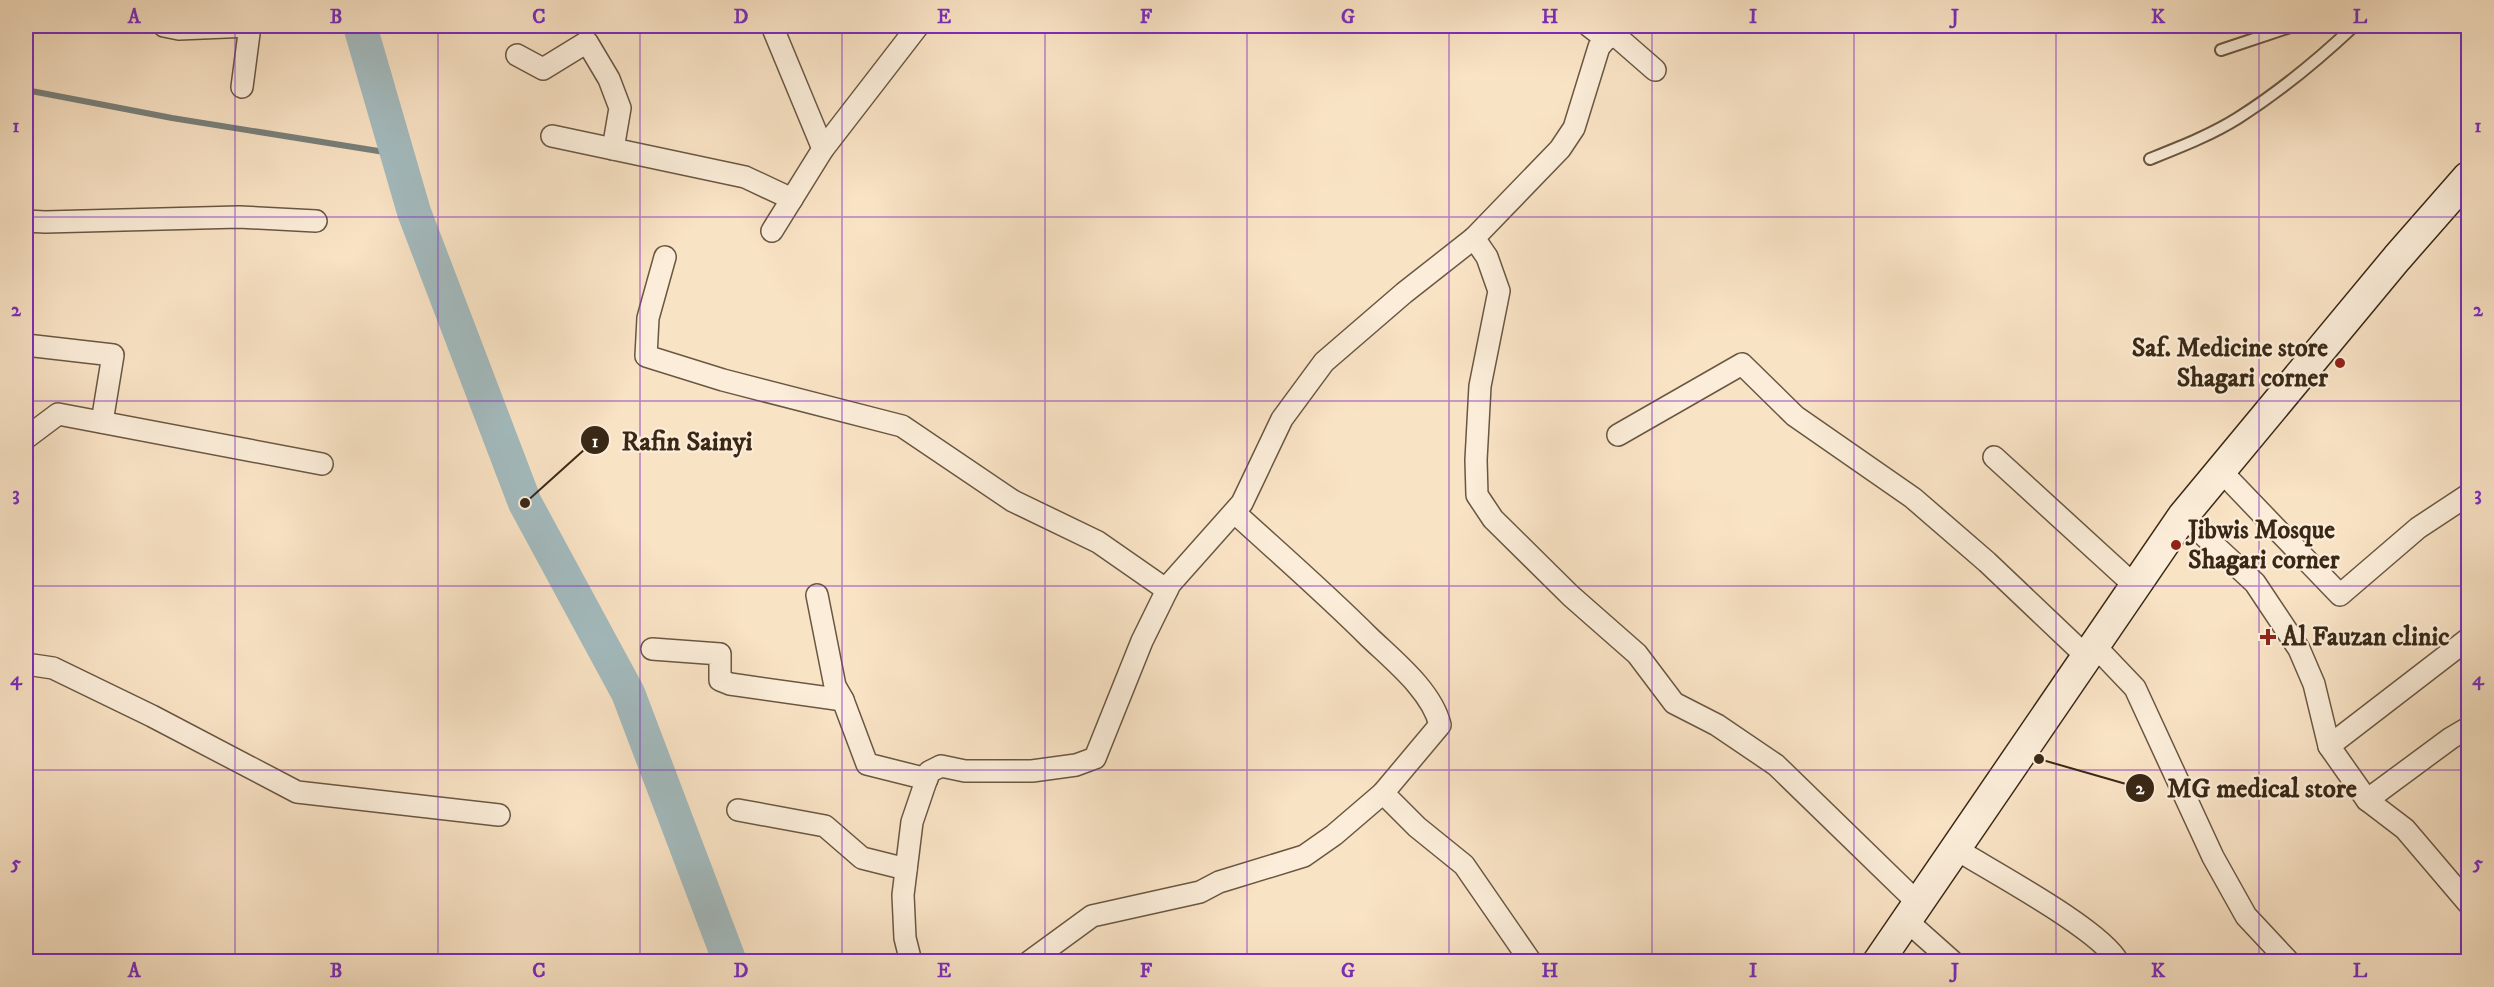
<svg xmlns="http://www.w3.org/2000/svg" width="2494" height="987" font-family="'IM FELL DW Pica',serif">
<style>
.lines{fill:none;stroke-linecap:round;stroke-linejoin:round}
.stream{stroke:#79807b;stroke-width:6}
.river{stroke:#a3bbbf;stroke-width:34}
.lane-casing{stroke:#6a5742;stroke-width:14}
.street-casing{stroke:#6a5742;stroke-width:24}
.secondary-casing{stroke:#3a2816;stroke-width:33}
.lane{stroke:#fbedd9;stroke-width:10}
.street{stroke:#fbedd9;stroke-width:21}
.secondary{stroke:#fbedd9;stroke-width:30}
.grid{fill:none;stroke:#7b2cbf;stroke-width:1.5;stroke-opacity:0.55}
.poi-dot{fill:#8f2418;stroke:#fbedd9;stroke-width:2}
.labels{text-anchor:middle;dominant-baseline:central;stroke-width:4.5;stroke-linejoin:round;paint-order:stroke}
.poi-label{font-size:26px;font-weight:bold;fill:#3a2816;stroke:#fbedd9;text-anchor:start}
.leader{fill:none;stroke:#3a2816;stroke-width:2}
.callout-dot{fill:#3a2816;stroke:#fbedd9;stroke-width:2}
.mark-label{font-size:18px;text-anchor:middle;font-weight:bold;fill:#fff}
.callout-label{font-size:27px;text-anchor:middle;font-weight:bold;fill:#3a2816;stroke:#fbedd9;stroke-width:4.5;stroke-linejoin:round;paint-order:stroke}
.neatline{fill:none;stroke:#7b2cbf;stroke-width:2}
.grid-label{font-size:20px;text-anchor:middle;font-weight:bold;fill:#7b2cbf}
</style>
<rect width="100%" height="100%" fill="#f9e3c5"/>
<filter id="stains"><feTurbulence type="fractalNoise" baseFrequency=".00333" numOctaves="4"/><feColorMatrix values="0 0 0 0 .2 0 0 0 0 .09 0 0 0 0 .02 0 0 0 .5 -.17"/></filter>
<radialGradient id="worn" r=".72"><stop offset=".6" stop-color="#630" stop-opacity="0"/><stop offset="1" stop-color="#630" stop-opacity=".3"/></radialGradient>
<g class="lines">
<polyline class="stream" points="26,90 172,118 397,154"/>
<polyline class="river" points="360,26 414,212 525,503 628,693 730,962"/>
<defs>
<g id="lane">
<polyline points="2221,50 2293,26"/>
<path d="M 2150,159 C 2180,147 2211,135 2238,118 C 2279,92 2319,59 2354,26"/>
</g>
<g id="street">
<polyline points="164,26 179,29 250,26"/>
<polyline points="772,26 823,149"/>
<polyline points="1589,26 1606,39"/>
<polyline points="517,55 543,69 587,42 609,79 620,108 613,149"/>
<polyline points="242,87 250,26"/>
<polyline points="552,136 745,177 792,199"/>
<polyline points="26,221 45,222 239,217 316,221"/>
<polyline points="772,231 823,149 918,26"/>
<polyline points="1474,238 1487,257 1499,291 1480,386 1476,460 1477,495 1493,519 1571,596 1637,654 1674,703 1717,725 1776,765 1919,904"/>
<polyline points="665,257 648,318 646,356 723,380 902,426 1013,501 1098,542 1167,590"/>
<polyline points="26,345 113,355 102,422"/>
<polyline points="1618,435 1742,364 1795,416 1913,498 1987,562 2086,656"/>
<polyline points="26,438 58,414 322,464"/>
<polyline points="1994,457 2134,585"/>
<polyline points="2220,470 2340,595 2418,528 2468,495"/>
<polyline points="2183,516 2255,583 2299,649 2314,684 2329,746 2367,800 2405,829 2468,903"/>
<polyline points="817,595 835,686 843,700 867,764 927,779"/>
<polyline points="2094,645 2135,688 2213,857 2246,916 2289,962"/>
<polyline points="652,649 720,654 720,680 730,684 843,700"/>
<polyline points="26,664 53,668 152,716 297,792 499,815"/>
<polyline points="2329,746 2468,639"/>
<polyline points="1383,793 1417,827 1464,865 1531,962"/>
<polyline points="2367,800 2451,738 2468,728"/>
<polyline points="738,810 825,826 862,858 906,869"/>
<path d="M 1956,849 C 1991,871 2102,930 2118,962"/>
<polyline points="1907,921 1953,962"/>
<polyline points="911,962 905,938 903,895 912,822 929,772 941,766 965,771 1032,771 1076,765 1095,758 1142,641 1170,584 1242,503 1282,419 1324,362 1404,293 1474,238 1560,149 1574,128 1599,47 1606,39 1616,36 1655,70"/>
<path d="M 1029,962 L 1092,916 L 1200,892 L 1219,882 L 1304,856 L 1334,835 L 1383,793 L 1440,725 C 1432,691 1393,660 1369,637 C 1326,594 1280,554 1235,513"/>
</g>
<polyline id="secondary" points="1878,962 2183,516 2397,258 2468,177"/>
</defs>
<use href="#lane" class="lane-casing"/>
<use href="#street" class="street-casing"/>
<use href="#secondary" class="secondary-casing"/>
<use href="#lane" class="lane"/>
<use href="#street" class="street"/>
<use href="#secondary" class="secondary"/>
</g>
<path class="grid" d="M 235,26 L 235,962M 438,26 L 438,962M 640,26 L 640,962M 842,26 L 842,962M 1045,26 L 1045,962M 1247,26 L 1247,962M 1449,26 L 1449,962M 1652,26 L 1652,962M 1854,26 L 1854,962M 2056,26 L 2056,962M 2259,26 L 2259,962M 26,217 L 2468,217M 26,401 L 2468,401M 26,586 L 2468,586M 26,770 L 2468,770"/>
<g class="poi-dot">
<circle cx="2340" cy="363" r="6"/>
<circle cx="2176" cy="545" r="6"/>
<path d="M2265 628h6v6h6v6h-6v6h-6v-6h-6v-6h6z"/>
</g>
<g class="labels">
<g class="poi-label">
<text x="2328" y="348" text-anchor="end">Saf. Medicine store<tspan x="2328" dy="30">Shagari corner</tspan></text>
<text x="2188" y="530">Jibwis Mosque<tspan x="2188" dy="30">Shagari corner</tspan></text>
<text x="2282" y="637">Al Fauzan clinic</text>
</g>
</g>
<path class="leader" d="M525 503L595 440M2039 759L2140 788"/>
<g class="callout-dot">
<circle cx="525" cy="503" r="6"/>
<circle cx="2039" cy="759" r="6"/>
<circle cx="595" cy="440" r="15"/>
<circle cx="2140" cy="788" r="15"/>
</g>
<g class="mark-label">
<text x="595" y="447">1</text>
<text x="2140" y="794">2</text>
</g>
<g class="callout-label">
<text x="687" y="450">Rafin Sainyi</text>
<text x="2262" y="797">MG medical store</text>
</g>
<rect width="2494" height="987" fill="none" stroke="#f9e3c5" stroke-width="66"/>
<rect x="33" y="33" width="2428" height="921" class="neatline"/>
<g class="grid-label">
<text x="134" y="23">A</text>
<text x="336" y="23">B</text>
<text x="539" y="23">C</text>
<text x="741" y="23">D</text>
<text x="944" y="23">E</text>
<text x="1146" y="23">F</text>
<text x="1348" y="23">G</text>
<text x="1550" y="23">H</text>
<text x="1753" y="23">I</text>
<text x="1955" y="23">J</text>
<text x="2158" y="23">K</text>
<text x="2360" y="23">L</text>
<text x="16" y="132">1</text>
<text x="2478" y="132">1</text>
<text x="16" y="316">2</text>
<text x="2478" y="316">2</text>
<text x="16" y="500">3</text>
<text x="2478" y="500">3</text>
<text x="16" y="685">4</text>
<text x="2478" y="685">4</text>
<text x="16" y="869">5</text>
<text x="2478" y="869">5</text>
<text x="134" y="977">A</text>
<text x="336" y="977">B</text>
<text x="539" y="977">C</text>
<text x="741" y="977">D</text>
<text x="944" y="977">E</text>
<text x="1146" y="977">F</text>
<text x="1348" y="977">G</text>
<text x="1550" y="977">H</text>
<text x="1753" y="977">I</text>
<text x="1955" y="977">J</text>
<text x="2158" y="977">K</text>
<text x="2360" y="977">L</text>
</g>
<rect width="100%" height="100%" filter="url(#stains)"/>
<rect width="100%" height="100%" fill="url(#worn)"/>
</svg>
